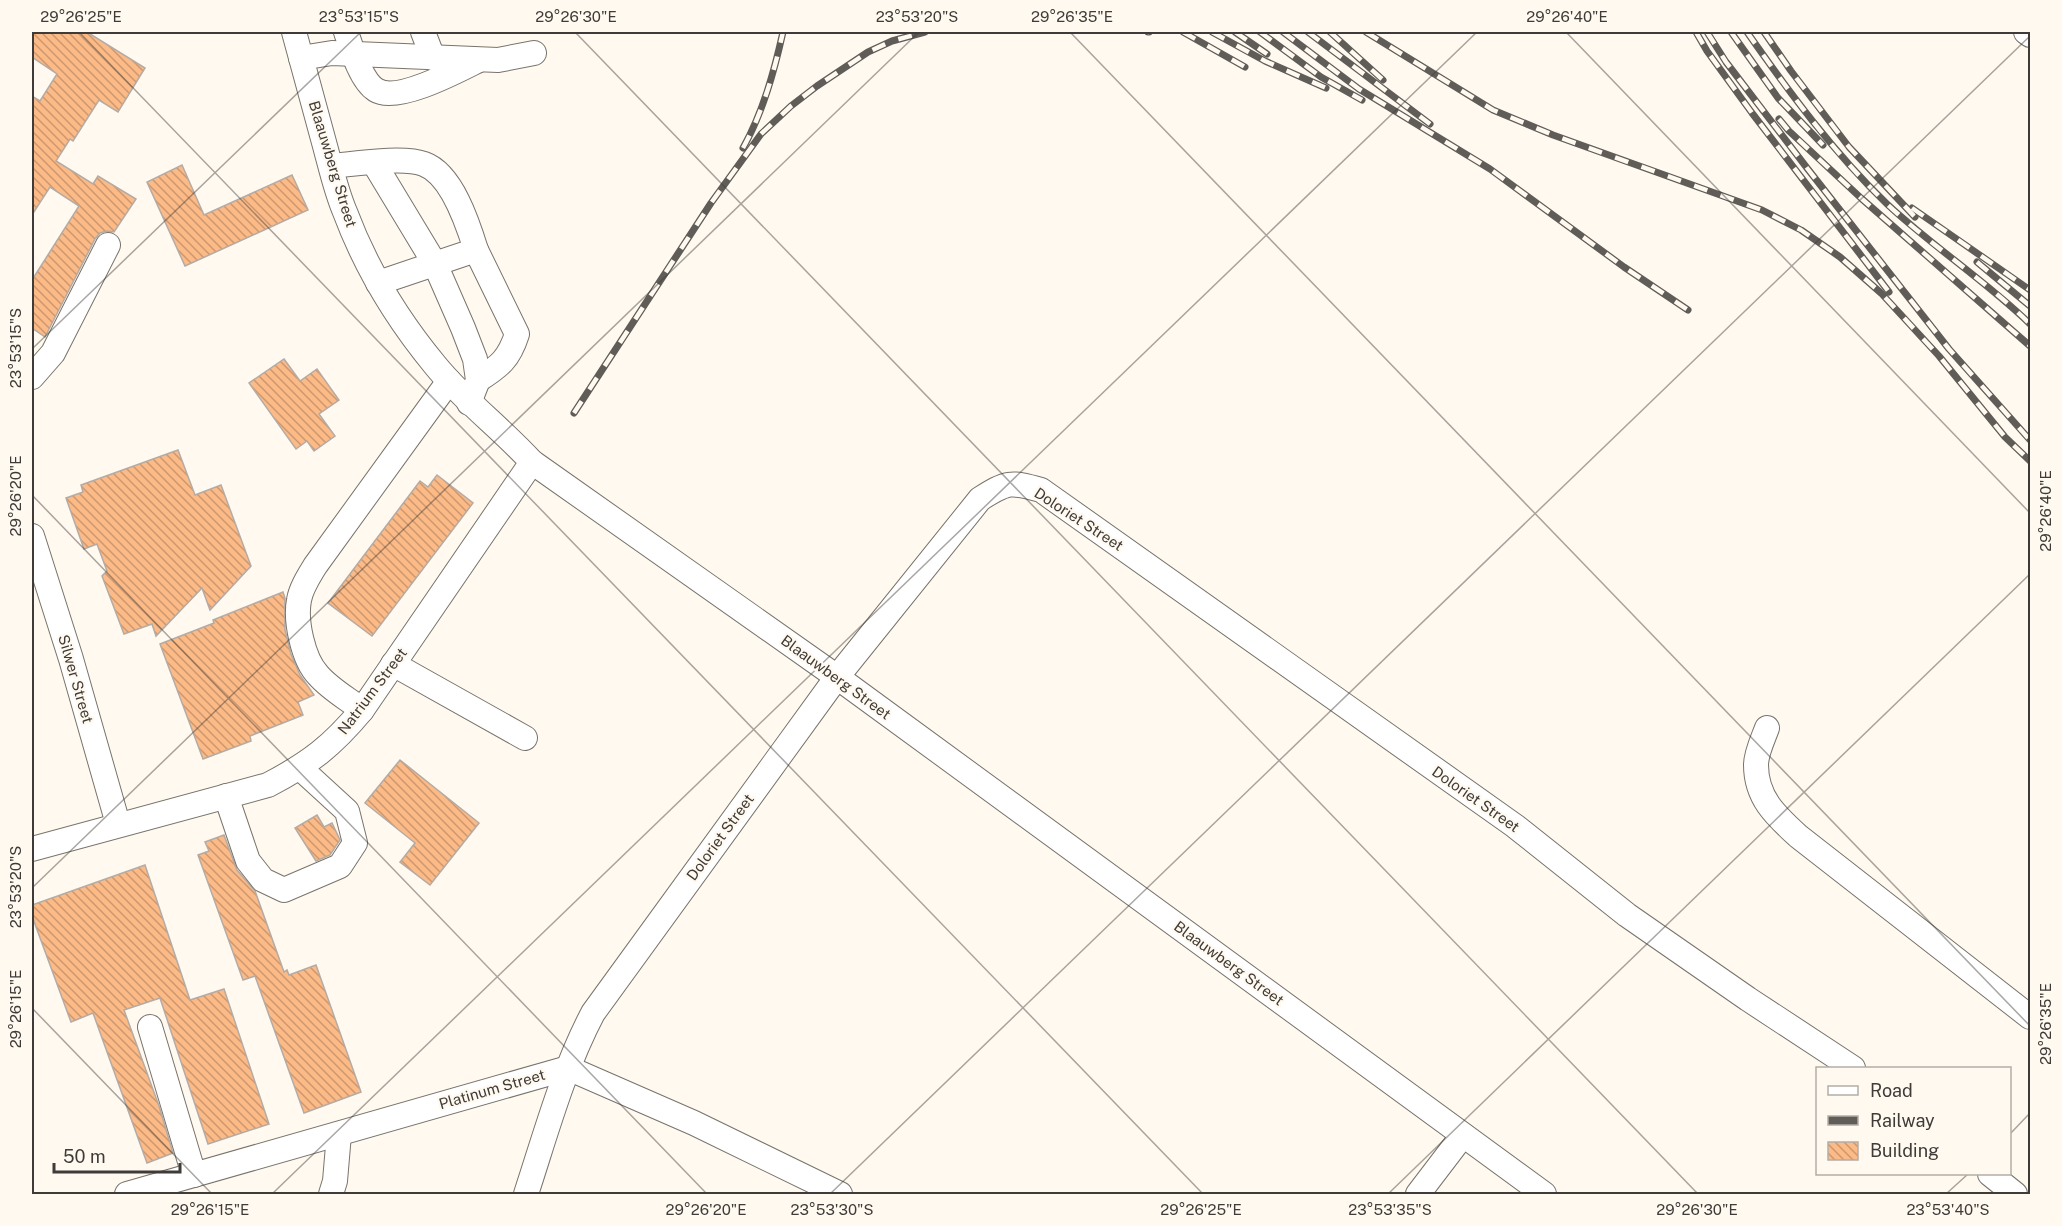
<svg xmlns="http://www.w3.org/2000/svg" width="2062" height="1226" font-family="'Public Sans',sans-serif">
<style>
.building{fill:url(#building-back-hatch);stroke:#b4aba4;stroke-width:1.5}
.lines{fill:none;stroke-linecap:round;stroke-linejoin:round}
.minor-casing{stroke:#78746b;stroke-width:26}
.minor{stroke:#fff;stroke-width:24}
.rail-casing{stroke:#605d59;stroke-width:7}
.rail{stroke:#fff9f0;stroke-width:4.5;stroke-dasharray:14;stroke-linecap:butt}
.ticks{fill:none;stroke:#3e3b38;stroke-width:1.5;stroke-opacity:0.45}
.labels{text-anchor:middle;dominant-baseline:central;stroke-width:4.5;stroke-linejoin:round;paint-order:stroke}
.street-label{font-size:15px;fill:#3e3b38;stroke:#fff9f0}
.neatline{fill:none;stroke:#3e3b38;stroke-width:2}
.ticks-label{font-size:15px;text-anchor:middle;fill:#3e3b38}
</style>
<defs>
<pattern id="building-back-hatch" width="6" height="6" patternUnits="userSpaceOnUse" patternTransform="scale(1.5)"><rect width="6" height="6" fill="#fcba87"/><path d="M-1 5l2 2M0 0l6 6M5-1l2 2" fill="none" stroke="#cd986f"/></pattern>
</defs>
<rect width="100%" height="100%" fill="#fff9f0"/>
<g class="building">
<polygon points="32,32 87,32 145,68 118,112 99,100 73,141 70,139 56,161 93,184 98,176 136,199 114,232 107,231 100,233 95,239 45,337 32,328 32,280 79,206 50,187 32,215 32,96 40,101 57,74 32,57"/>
<polygon points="182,165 204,215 292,175 308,210 185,266 147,182"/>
<polygon points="284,359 300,381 317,369 339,400 319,414 335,436 314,451 307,441 296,449 249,383"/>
<polygon points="178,450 195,495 221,485 251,566 210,610 202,588 156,636 152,624 124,634 102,576 107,571 97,544 84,549 66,498 83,492 81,485"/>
<polygon points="437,475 473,503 372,636 328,603 420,481 428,487"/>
<polygon points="283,592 285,598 285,630 291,654 300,675 314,695 298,702 303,715 250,736 251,741 203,759 160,644 214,623 213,620"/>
<polygon points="400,760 479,823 430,885 400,862 415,843 365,803"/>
<polygon points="317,815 324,827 332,823 340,840 330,855 316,861 295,828"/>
<polygon points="224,835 237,870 255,891 284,972 287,970 289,975 316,965 361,1092 304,1113 255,976 243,980 198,855 209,851 205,842"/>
<polygon points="145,865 190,1000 224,989 269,1124 208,1144 160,998 124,1010 159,1106 173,1153 147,1163 93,1013 71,1022 32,916 32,905"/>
</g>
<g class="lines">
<defs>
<g id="minor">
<path d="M 294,32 C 304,70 315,108 325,146 C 331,168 336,191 345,212 C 366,268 397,319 435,365 C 464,401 501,428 532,462 L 837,677 L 1544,1194"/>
<path d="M 346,32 C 351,47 361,81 376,90 C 397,103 457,71 477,61"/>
<polyline points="423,32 433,58"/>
<polyline points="2026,32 2030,35"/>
<polyline points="301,58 332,53 498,60 534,53"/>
<polyline points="374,163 435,264 463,328 475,359 478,380 469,403"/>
<path d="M 331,166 C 354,164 403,156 424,164 C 452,174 468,224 476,250 L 378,283"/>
<path d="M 476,250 L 517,334 C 509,359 500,366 478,380"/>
<polyline points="32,377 53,353 108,245"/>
<polyline points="32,536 71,659 118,824"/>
<polyline points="393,664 525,738"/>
<path d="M 362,710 C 348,699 330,689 318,675 C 303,659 295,621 299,600 C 301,588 309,576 315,566 L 449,381"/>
<path d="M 1767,728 C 1763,739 1756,753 1756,765 C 1756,798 1776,816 1798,836 L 2030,1017"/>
<polyline points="226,796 248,861 263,880 284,890 340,866 355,843 347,811 300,768"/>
<path d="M 32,849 L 268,785 C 310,763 332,746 362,710 L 532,462"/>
<polyline points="150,1027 194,1175"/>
<polyline points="1990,1174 2015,1194"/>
<polyline points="127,1194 568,1068 694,1123 840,1194"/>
<polyline points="331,1194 335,1181 339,1134"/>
<path d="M 526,1194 C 546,1133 563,1070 593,1013 L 837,677 L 980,499 C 1007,482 1010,481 1041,490 L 1515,826 L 1627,915 L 1748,999 L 1853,1068"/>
<polyline points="1418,1194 1463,1135"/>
</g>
</defs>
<use href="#minor" class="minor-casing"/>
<use href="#minor" class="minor"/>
<defs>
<g id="rail">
<polyline points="1148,32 1149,32"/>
<polyline points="1183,32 1245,67"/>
<polyline points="1212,32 1265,61 1326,88"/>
<polyline points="1235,32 1267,54"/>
<polyline points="1260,32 1321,77 1362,100"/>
<polyline points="1283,32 1359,89 1490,169 1624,267 1688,310"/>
<polyline points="1308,32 1430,124"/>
<polyline points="1330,32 1383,80"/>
<polyline points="1366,32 1493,110 1553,135 1762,210 1801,230 1840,257 1881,293 1939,356 2005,437 2030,461"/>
<polyline points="1696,32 1707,51 1752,113 1889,292"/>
<polyline points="1707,32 1726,62 1807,168 1949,349 2030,440"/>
<polyline points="1731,32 1778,98 1823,145"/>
<path d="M 1747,32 C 1789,92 1834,153 1887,204 C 1933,247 1986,281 2030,324"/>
<polyline points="1764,32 1791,71 1849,147 1915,217"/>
<polyline points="1779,119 1789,131 1862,199 2030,346"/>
<path d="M 743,148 C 763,112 774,72 783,32"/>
<polyline points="1912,208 2030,290"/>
<polyline points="1977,262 2030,306"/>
<polyline points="574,413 711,203 761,134 791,106 817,86 868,52 892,41 925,32"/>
</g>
</defs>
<use href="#rail" class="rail-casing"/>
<use href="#rail" class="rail"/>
</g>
<path class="ticks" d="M 79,32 L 1203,1194M 575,32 L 1698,1194M 1070,32 L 2030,1026M 1566,32 L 2030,513M 32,349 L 361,32M 32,495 L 707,1194M 32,888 L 919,32M 32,1008 L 212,1194M 2010,1134 L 2030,1113M 272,1194 L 1477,32M 830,1194 L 2030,36M 1388,1194 L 2030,574M 1946,1194 L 1968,1174"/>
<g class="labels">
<g class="street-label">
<text transform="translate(333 164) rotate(73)">Blaauwberg Street</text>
<text transform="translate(1079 519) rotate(33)">Doloriet Street</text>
<text transform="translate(836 677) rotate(36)">Blaauwberg Street</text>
<text transform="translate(76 679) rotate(74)">Silwer Street</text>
<text transform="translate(372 691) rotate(-53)">Natrium Street</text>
<text transform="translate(1476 799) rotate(35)">Doloriet Street</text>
<text transform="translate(720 837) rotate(-54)">Doloriet Street</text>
<text transform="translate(1229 963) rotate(36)">Blaauwberg Street</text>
<text transform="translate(492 1089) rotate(-16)">Platinum Street</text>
</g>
</g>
<rect width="2062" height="1226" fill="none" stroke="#fff9f0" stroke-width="66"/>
<rect x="1816" y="1067" width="195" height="108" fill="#fff9f0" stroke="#b2ada6" stroke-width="1.5"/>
<rect x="1828" y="1086" width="30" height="9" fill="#ffffff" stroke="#b2ada6" stroke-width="1.5"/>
<text x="1870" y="1097" font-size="18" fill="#3e3b38">Road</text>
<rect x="1828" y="1116" width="30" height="9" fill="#605d59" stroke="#b2ada6" stroke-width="1.5"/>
<text x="1870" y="1127" font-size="18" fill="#3e3b38">Railway</text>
<rect x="1828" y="1142" width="30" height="18" fill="url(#building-back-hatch)" stroke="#b2ada6" stroke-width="1.5"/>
<text x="1870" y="1157" font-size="18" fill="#3e3b38">Building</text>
<path d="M54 1163v9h126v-9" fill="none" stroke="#3e3b38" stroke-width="3"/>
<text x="63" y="1163" font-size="18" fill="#3e3b38" stroke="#fff9f0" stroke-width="4.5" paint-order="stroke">50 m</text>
<rect x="33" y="33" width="1996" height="1160" class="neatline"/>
<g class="ticks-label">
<text x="81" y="22">29°26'25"E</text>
<text x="359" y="22">23°53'15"S</text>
<text x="576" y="22">29°26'30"E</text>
<text x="917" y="22">23°53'20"S</text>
<text x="1072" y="22">29°26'35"E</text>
<text x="1567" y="22">29°26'40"E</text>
<text transform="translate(16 348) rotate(-90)" y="5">23°53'15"S</text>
<text transform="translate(16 496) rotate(-90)" y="5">29°26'20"E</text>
<text transform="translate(2046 511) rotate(-90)" y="5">29°26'40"E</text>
<text transform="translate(16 887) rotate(-90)" y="5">23°53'20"S</text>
<text transform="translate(16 1009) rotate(-90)" y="5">29°26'15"E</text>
<text transform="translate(2046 1024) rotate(-90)" y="5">29°26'35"E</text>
<text x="210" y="1215">29°26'15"E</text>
<text x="706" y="1215">29°26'20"E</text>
<text x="832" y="1215">23°53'30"S</text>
<text x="1201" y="1215">29°26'25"E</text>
<text x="1390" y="1215">23°53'35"S</text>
<text x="1697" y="1215">29°26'30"E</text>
<text x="1948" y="1215">23°53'40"S</text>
</g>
</svg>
